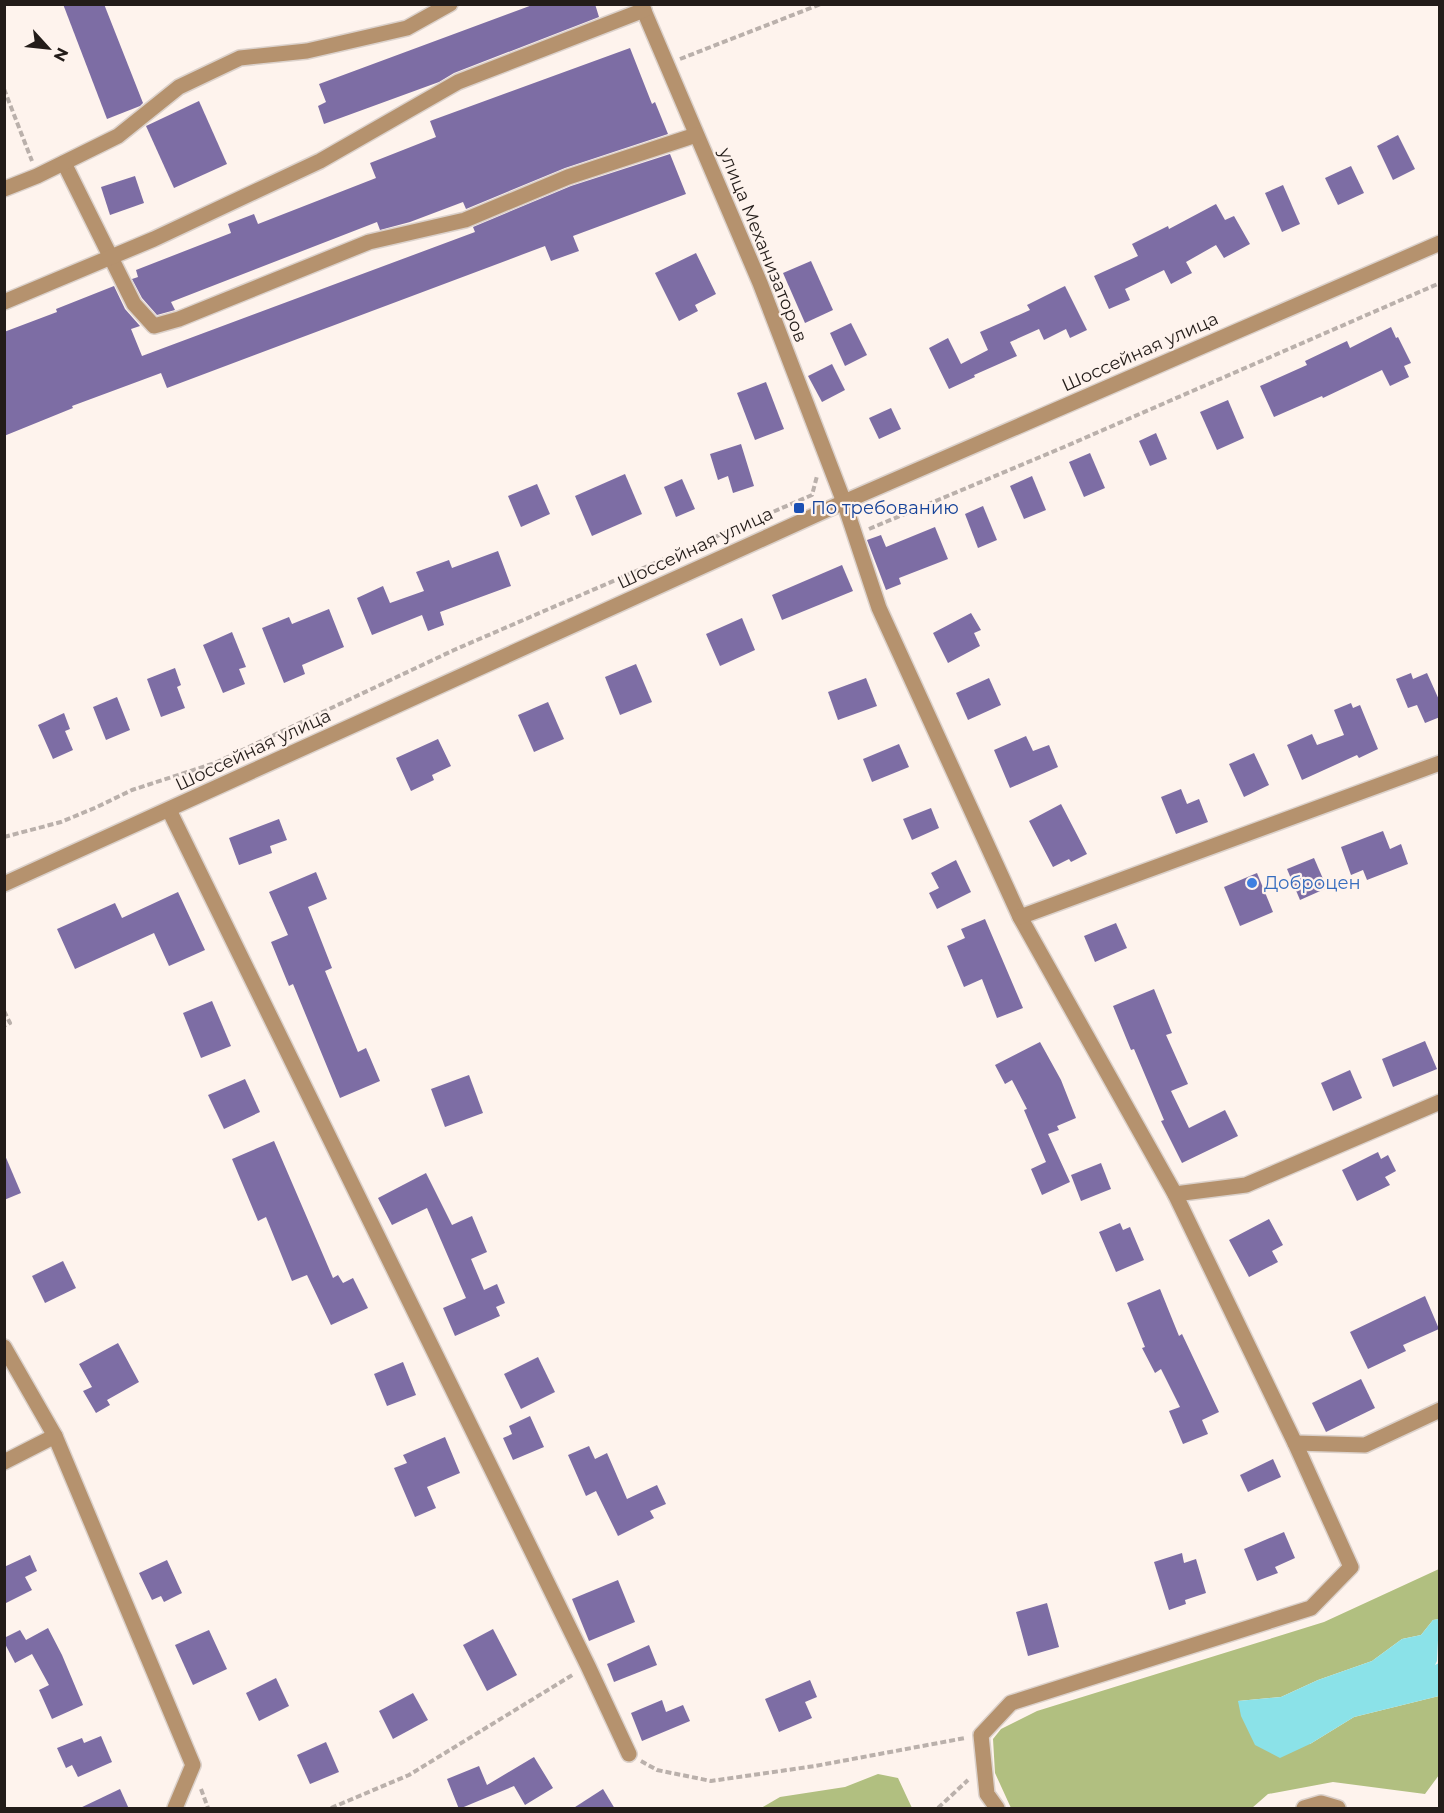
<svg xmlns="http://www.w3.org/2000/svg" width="1444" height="1813" font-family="Montserrat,sans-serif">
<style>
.forest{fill:#b1bf80}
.water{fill:#8be2e8}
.building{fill:#7d6da4}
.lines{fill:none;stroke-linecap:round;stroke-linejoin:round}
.minor-casing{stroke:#dbd1cb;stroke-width:18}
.path{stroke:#bab0ab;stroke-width:4;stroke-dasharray:6 3;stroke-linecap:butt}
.minor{stroke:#b5926e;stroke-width:15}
.transit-dot{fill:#1a4fb4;stroke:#fef3ed;stroke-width:2}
.shop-dot{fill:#3f7fe0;stroke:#fef3ed;stroke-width:2}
.labels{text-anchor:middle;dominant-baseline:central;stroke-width:4.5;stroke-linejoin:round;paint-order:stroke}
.street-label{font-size:18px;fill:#231c19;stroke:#fef3ed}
.transit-label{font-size:18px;fill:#164399;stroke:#fef3ed;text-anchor:start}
.shop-label{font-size:18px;fill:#366cbe;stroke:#fef3ed;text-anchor:start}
</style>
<rect width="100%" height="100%" fill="#fef3ed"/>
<g class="forest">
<polygon points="1439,1569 1439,1619 1433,1620 1421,1635 1402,1639 1372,1661 1318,1680 1281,1697 1238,1701 1310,1744 1354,1717 1439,1696 1439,1775 1425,1794 1333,1782 1268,1794 1252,1808 1011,1808 995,1773 993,1739 1001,1729 1037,1711 1324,1622"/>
<polygon points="878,1774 898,1778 912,1808 761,1808 780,1797 845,1787"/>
</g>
<polygon class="water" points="1439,1619 1437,1661 1435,1665 1439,1663 1439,1696 1354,1717 1310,1744 1280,1758 1255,1745 1241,1716 1238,1701 1281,1697 1318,1680 1372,1661 1402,1639 1421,1635 1433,1620"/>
<g class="building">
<polygon points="63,4 104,4 143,103 140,106 107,119"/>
<polygon points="535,4 595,4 599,17 454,73 439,82 324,124 318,106 326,102 319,84"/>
<polygon points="630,48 652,104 655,102 668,134 565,168 466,209 463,202 410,222 380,230 377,222 171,302 175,310 157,315 142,298 132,279 138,277 136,270 231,233 228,224 254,214 258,224 376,178 370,163 436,137 430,121"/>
<polygon points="199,101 227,164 174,188 146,126"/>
<polygon points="1398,135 1415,169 1393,180 1377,146"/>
<polygon points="670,154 686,194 573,236 579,251 551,261 545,246 167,388 161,373 72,406 73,408 4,436 4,332 57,312 56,309 114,286 125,309 140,326 131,329 142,356 475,232 473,227 571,186"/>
<polygon points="1351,166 1364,193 1338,205 1325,178"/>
<polygon points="135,176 144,203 110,215 101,187"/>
<polygon points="1283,185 1300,224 1282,232 1265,193"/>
<polygon points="1216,204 1225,220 1234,216 1250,244 1224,258 1216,245 1186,262 1192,273 1171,284 1164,270 1125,289 1130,300 1109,309 1094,276 1138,256 1132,244 1168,226 1169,229"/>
<polygon points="696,253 716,294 695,305 698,311 679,321 655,273"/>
<polygon points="811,261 833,310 805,323 783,273"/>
<polygon points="1065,286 1087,330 1070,338 1066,329 1044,340 1039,329 1010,342 1017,356 974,375 975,377 949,389 929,348 948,338 961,364 988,350 980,332 1030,310 1027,305"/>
<polygon points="851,323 867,355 845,366 830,333"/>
<polygon points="1391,327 1396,338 1398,337 1411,363 1404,366 1409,377 1390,386 1382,370 1323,398 1322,396 1274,417 1260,386 1307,365 1305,361 1347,341 1350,348"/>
<polygon points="832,364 845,390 822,402 808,376"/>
<polygon points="766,382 784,429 755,440 737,393"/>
<polygon points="1228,400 1244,438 1217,450 1200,412"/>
<polygon points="891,408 901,429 879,439 869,418"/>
<polygon points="1156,433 1167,459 1150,466 1139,441"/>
<polygon points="741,444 754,486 733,493 728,476 718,480 710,454"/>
<polygon points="1090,453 1105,488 1084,497 1069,462"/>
<polygon points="625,474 642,514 592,536 575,496"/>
<polygon points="1032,476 1046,510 1024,519 1010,486"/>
<polygon points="682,479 695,509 676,517 664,487"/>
<polygon points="537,484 550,514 521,527 508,496"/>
<polygon points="983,506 997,540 978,548 965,514"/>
<polygon points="935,527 948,559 899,578 901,584 886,590 867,540 881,535 886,547"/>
<polygon points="498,551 511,586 440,612 444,625 428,631 422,615 372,635 357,598 383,586 390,603 424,591 416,572 449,560 452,568"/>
<polygon points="842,565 853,591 782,620 772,595"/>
<polygon points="329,609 344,647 302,665 305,674 284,683 262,628 289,617 292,624"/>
<polygon points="971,613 981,630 974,633 980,646 948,663 933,633"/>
<polygon points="742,618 755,650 720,666 706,634"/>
<polygon points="232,632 246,667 239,669 245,684 223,693 203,645"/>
<polygon points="636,664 652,702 620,715 605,677"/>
<polygon points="175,668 181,685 177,687 185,708 161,717 147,679"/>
<polygon points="1411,673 1413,679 1427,673 1440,702 1440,717 1425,723 1417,705 1408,708 1396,679"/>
<polygon points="866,678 877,706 838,720 828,692"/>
<polygon points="989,678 1001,705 968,720 956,693"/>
<polygon points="117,697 130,730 106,740 93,707"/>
<polygon points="548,702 564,739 534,752 518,715"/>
<polygon points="1351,703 1353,708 1360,705 1378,749 1359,758 1357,755 1302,780 1287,745 1312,734 1317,745 1344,735 1334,710"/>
<polygon points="64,713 70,729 65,731 73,750 53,759 38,725"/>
<polygon points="1026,736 1033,751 1049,745 1058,767 1010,788 994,750"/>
<polygon points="438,739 451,766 432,775 434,780 411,791 396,758"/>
<polygon points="899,744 909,767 872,782 863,759"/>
<polygon points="1254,753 1269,785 1244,797 1229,764"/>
<polygon points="1181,789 1187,804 1199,799 1208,822 1176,834 1161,797"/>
<polygon points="1061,804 1087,854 1071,862 1069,859 1053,867 1029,821"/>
<polygon points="931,808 939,828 912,840 903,819"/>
<polygon points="279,819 287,840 270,846 272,853 239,865 229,838"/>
<polygon points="1383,831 1390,849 1401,844 1408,864 1367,880 1363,870 1351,875 1341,847"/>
<polygon points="1314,858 1327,888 1300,900 1287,869"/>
<polygon points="956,860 971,892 937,909 929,893 939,888 931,873"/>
<polygon points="316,872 327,899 308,907 332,968 325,971 358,1052 366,1048 380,1081 340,1098 293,984 289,986 271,942 288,935 269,892"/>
<polygon points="1257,873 1273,912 1240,926 1224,887"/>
<polygon points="178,892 205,950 169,966 154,933 75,969 57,929 115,903 122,918"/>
<polygon points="985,919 1023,1008 997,1018 982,979 964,987 947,946 965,938 961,929"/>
<polygon points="1116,923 1127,948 1095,962 1084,936"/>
<polygon points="1154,989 1172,1033 1166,1035 1188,1084 1171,1091 1189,1128 1225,1110 1238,1136 1182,1163 1161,1121 1164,1120 1134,1049 1131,1050 1113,1006"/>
<polygon points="212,1001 231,1046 201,1058 183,1013"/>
<polygon points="1425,1041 1437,1069 1393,1087 1382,1059"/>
<polygon points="1040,1042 1061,1080 1076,1118 1057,1126 1059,1130 1048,1134 1070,1182 1042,1195 1031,1169 1046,1162 1024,1110 1027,1109 1012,1080 1005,1084 995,1065"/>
<polygon points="1350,1070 1362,1098 1333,1111 1321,1083"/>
<polygon points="469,1075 483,1113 445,1127 431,1089"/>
<polygon points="245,1079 260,1112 224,1129 208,1095"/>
<polygon points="274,1141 333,1278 338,1275 343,1283 353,1278 368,1308 331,1325 307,1275 292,1281 266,1217 258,1221 232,1159"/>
<polygon points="1378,1152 1381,1159 1388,1155 1396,1171 1385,1177 1390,1185 1357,1201 1342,1170"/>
<polygon points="4,1153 21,1193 4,1200"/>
<polygon points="1101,1163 1111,1189 1081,1201 1071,1175"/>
<polygon points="426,1173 452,1225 472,1216 487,1252 471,1259 484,1290 497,1284 505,1303 496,1307 500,1316 455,1336 443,1308 466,1298 427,1208 392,1225 378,1198"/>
<polygon points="1269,1219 1283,1245 1272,1251 1278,1262 1249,1277 1229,1240"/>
<polygon points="1120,1223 1123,1230 1130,1227 1144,1260 1116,1272 1099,1232"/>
<polygon points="63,1261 76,1288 45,1303 32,1276"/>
<polygon points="1160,1289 1179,1336 1182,1334 1219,1412 1202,1420 1208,1434 1183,1444 1169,1411 1180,1407 1161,1369 1155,1373 1142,1348 1145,1347 1127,1303"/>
<polygon points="1425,1296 1439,1329 1403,1345 1406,1351 1368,1369 1350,1332"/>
<polygon points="118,1343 139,1382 107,1400 110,1405 96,1413 83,1391 92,1387 79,1364"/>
<polygon points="538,1357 555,1392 521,1409 504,1374"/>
<polygon points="403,1362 416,1395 387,1406 374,1374"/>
<polygon points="1361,1379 1375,1408 1326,1432 1312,1403"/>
<polygon points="530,1416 544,1447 513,1460 503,1438 512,1434 509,1426"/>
<polygon points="445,1437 460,1473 427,1487 436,1508 415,1517 394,1468 407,1463 403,1455"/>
<polygon points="589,1446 595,1459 607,1453 627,1499 657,1485 666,1504 650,1511 654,1518 618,1536 596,1491 586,1496 568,1455"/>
<polygon points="1273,1459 1281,1477 1248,1492 1240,1475"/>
<polygon points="1284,1532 1295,1558 1275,1567 1278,1573 1257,1581 1244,1549"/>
<polygon points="1182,1553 1184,1563 1196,1559 1206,1593 1185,1600 1186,1604 1169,1610 1154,1562"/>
<polygon points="30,1555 37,1571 25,1577 32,1590 4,1604 4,1567"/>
<polygon points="167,1560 182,1593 164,1602 161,1596 152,1600 139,1573"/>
<polygon points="618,1580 635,1622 589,1641 572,1599"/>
<polygon points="1047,1603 1059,1647 1028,1656 1016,1612"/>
<polygon points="48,1628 62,1655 83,1705 52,1719 39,1690 49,1685 32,1654 15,1663 4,1642 4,1638 20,1630 26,1640"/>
<polygon points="493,1629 517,1675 487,1691 463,1645"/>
<polygon points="209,1630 227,1669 193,1685 175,1645"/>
<polygon points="649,1645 657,1665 614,1682 607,1664"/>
<polygon points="276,1678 289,1706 259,1721 246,1693"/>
<polygon points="810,1680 817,1697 805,1702 812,1718 779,1732 765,1699"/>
<polygon points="413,1693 428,1720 393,1739 379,1711"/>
<polygon points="662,1700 666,1712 683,1705 690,1721 642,1741 631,1713"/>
<polygon points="101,1736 112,1762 78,1777 72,1765 66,1768 57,1748 82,1738 84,1743"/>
<polygon points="326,1742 339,1772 310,1784 297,1755"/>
<polygon points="534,1757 553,1788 525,1805 514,1786 459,1809 447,1779 479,1766 487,1785"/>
<polygon points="120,1789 129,1809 78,1809"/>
<polygon points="603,1789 615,1809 572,1809"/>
</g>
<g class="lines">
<defs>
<g id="minor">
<polyline points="641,4 760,283 844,502 879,608 1020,917 1175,1194 1295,1443 1351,1567 1311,1608 1011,1703 981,1735 987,1794 997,1808"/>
<polyline points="64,163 134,304 154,326 179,319 369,242 465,220 568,177 696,135"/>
<polyline points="4,189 37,176 118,136 179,87 240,58 307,51 407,28 450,4"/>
<polyline points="4,302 154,239 320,161 458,82 644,10"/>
<polyline points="169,810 588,1666 629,1754"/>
<polyline points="4,884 844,502 1440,243"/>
<polyline points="1020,917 1440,763"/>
<polyline points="1175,1194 1246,1185 1440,1102"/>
<polyline points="4,1347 55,1436 193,1765 175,1808"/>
<polyline points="1295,1443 1365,1445 1440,1410"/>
<polyline points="4,1462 55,1436"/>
<polyline points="1304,1808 1321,1803 1338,1808"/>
</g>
</defs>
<use href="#minor" class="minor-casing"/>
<g class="path">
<polyline points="680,59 821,4"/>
<polyline points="4,89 32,161"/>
<polyline points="869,529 1064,447 1440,283"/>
<polyline points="4,837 61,822 97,807 132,790 215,763 454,650 812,495 817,476"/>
<polyline points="4,1011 10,1023 4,1026"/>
<polyline points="641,1761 657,1770 711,1781 815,1766 965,1738"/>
<polyline points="201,1789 208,1808"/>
<polyline points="331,1808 409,1775 574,1674"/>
<polyline points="938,1808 968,1780"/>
</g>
<use href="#minor" class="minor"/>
</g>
<rect class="transit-dot" x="793" y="502" width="12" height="12" rx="3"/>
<circle class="shop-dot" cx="1252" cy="883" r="6"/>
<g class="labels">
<g class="street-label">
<text transform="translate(763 245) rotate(68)">улица Механизаторов</text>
<text transform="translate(1140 352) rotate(-24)">Шоссейная улица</text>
<text transform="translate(695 548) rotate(-25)">Шоссейная улица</text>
<text transform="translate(253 750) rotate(-25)">Шоссейная улица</text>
</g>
<g class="transit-label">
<text x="811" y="508">По требованию</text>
</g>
<g class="shop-label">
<text x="1264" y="883">Доброцен</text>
</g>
</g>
<rect width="1444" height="1813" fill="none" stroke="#231c19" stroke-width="12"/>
<g transform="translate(48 48) rotate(117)" stroke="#fef3ed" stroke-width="4.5" paint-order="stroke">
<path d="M0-4.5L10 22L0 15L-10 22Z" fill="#231c19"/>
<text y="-9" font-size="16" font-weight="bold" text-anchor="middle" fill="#231c19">N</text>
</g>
</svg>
